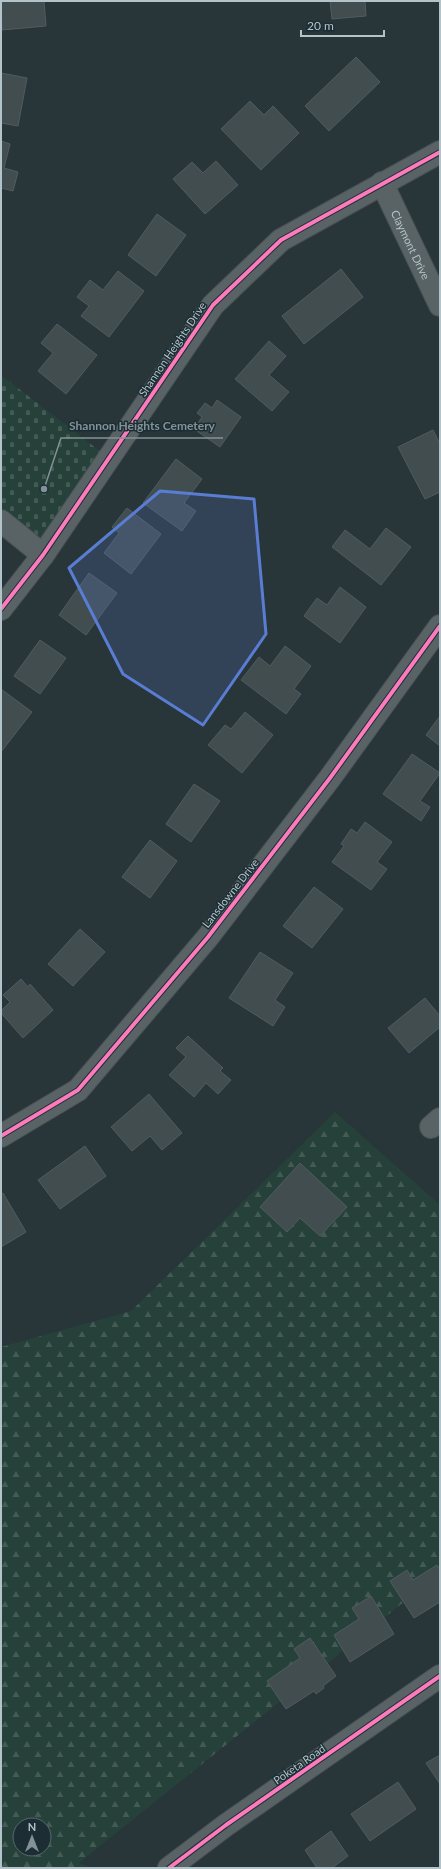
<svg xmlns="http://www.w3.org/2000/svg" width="441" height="1869" font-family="Lato,sans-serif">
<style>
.forest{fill:url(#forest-firs);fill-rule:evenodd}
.cemetery{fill:url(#cemetery-stones)}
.building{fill:#424d50;stroke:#505c60}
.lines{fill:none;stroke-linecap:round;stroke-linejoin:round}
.minor-casing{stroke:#475053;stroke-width:24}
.minor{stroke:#596366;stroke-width:22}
.cycleway-casing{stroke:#1c2e33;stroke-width:6}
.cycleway{stroke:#fd7abc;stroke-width:4}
.marked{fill:#597dd2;fill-opacity:0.2;stroke:#597dd2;stroke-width:3;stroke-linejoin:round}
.labels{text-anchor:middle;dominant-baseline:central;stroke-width:3;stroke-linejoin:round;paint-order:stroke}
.street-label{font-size:11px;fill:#b2c4ca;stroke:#1c2e33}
.leader{fill:none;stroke:#829297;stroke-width:1.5}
.callout-dot{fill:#829297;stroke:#1c2e33;stroke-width:1.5}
.callout-label{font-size:12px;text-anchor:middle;font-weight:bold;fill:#829297;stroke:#1c2e33;stroke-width:3;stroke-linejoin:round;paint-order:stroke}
</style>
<defs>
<pattern id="forest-firs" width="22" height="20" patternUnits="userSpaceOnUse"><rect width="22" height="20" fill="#26403a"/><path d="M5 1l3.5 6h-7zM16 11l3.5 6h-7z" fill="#435a55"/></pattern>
<pattern id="cemetery-stones" width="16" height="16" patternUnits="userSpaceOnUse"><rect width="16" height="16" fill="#26403a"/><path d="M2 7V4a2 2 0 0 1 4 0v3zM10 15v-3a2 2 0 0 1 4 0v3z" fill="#435a55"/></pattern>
</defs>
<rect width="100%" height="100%" fill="#283539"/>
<path class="forest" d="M 335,1112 L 440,1205 L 440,1573 L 79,1863 L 91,1868 L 1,1868 L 1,1347 L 131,1311 ZM 20,1825 L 44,1825 L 44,1849 L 20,1849 Z"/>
<polygon class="cemetery" points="1,375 109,458 43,555 1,521"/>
<g class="building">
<polygon points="1,1 44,1 46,26 2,30"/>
<polygon points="330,1 365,1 366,16 332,19"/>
<polygon points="356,57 380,82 329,131 305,106"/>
<polygon points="1,73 27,78 18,126 1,123"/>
<polygon points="250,101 264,115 273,106 299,133 261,170 221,129"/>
<polygon points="1,141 10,144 4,168 18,172 13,191 1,188"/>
<polygon points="216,161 238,185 205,214 173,179 192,162 203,173"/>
<polygon points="157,214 186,235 156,276 128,255"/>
<polygon points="341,269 363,297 304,344 282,316"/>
<polygon points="118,271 144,291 109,337 81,316 89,306 77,297 90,280 103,290"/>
<polygon points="57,324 97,355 66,394 38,371 53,353 41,343"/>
<polygon points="269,341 286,356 269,375 289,392 272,411 235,379"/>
<polygon points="217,400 241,417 220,447 194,429 202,417 197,413 205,403 212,408"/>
<polygon points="433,430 440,444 440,492 425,499 398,447"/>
<polygon points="176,459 202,479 184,503 196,511 182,531 143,503"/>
<polygon points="127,508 161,534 131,574 104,553 119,533 112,527"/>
<polygon points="386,528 411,547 381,585 332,547 345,530 370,549"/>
<polygon points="89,573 117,593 86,635 59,615"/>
<polygon points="340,587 366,607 340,643 304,616 317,598 327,605"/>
<polygon points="40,640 66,658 40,694 14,676"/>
<polygon points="285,646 311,666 294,689 301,694 286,714 241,680 259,657 270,666"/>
<polygon points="1,689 32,712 1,752"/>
<polygon points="245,712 273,735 242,773 208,745 225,725 231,729"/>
<polygon points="440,716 440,746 426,735"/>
<polygon points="412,754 440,773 420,801 430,807 421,821 383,794"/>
<polygon points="194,784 220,801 191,842 166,824"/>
<polygon points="365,822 392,842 377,862 387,869 371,890 332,862 344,846 341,844 351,829 357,833"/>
<polygon points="150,840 177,861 150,898 122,877"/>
<polygon points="314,887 343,909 312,948 283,926"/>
<polygon points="80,929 105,952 73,986 48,964"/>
<polygon points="260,952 293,973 275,1000 285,1007 273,1026 229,998"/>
<polygon points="21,979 28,987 30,984 53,1010 23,1038 1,1013 1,1011 10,1002 3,995"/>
<polygon points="425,998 440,1016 440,1027 409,1053 388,1028"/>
<polygon points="188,1036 223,1068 220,1071 231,1080 218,1094 206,1083 194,1097 169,1075 186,1057 176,1048"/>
<polygon points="149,1094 182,1133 162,1150 150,1136 132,1151 111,1127"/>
<polygon points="85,1146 106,1176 60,1209 38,1180"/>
<polygon points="300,1163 347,1207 320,1236 300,1218 287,1232 260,1207"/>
<polygon points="3,1193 26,1232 1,1247 1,1194"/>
<polygon points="437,1565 440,1570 440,1602 414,1618 390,1581 407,1570 413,1580"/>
<polygon points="371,1596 394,1634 350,1662 334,1635 359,1619 352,1608"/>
<polygon points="310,1638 336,1676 323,1686 324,1688 316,1694 314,1691 286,1709 267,1681 300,1658 294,1649"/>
<polygon points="440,1755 440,1784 426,1763"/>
<polygon points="398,1782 416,1809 370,1841 351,1814"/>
<polygon points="331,1831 348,1856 332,1868 317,1868 305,1850"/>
</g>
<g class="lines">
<defs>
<g id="minor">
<path id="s1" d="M 382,183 L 440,305"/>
<polyline points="1,521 43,555"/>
<polyline points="1,609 43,555 213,305 281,240 440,152"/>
<polyline points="431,1127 440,1119"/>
<polyline points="1,1136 78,1090 208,937 330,778 440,626"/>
<polyline points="169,1868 226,1825 440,1676"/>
</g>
</defs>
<use href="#minor" class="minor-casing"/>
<use href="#minor" class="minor"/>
<defs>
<g id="cycleway">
<polyline points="1,609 43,555 213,305 281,240 440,152"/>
<polyline points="1,1136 78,1090 208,937 330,778 440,626"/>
<polyline points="169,1868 226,1825 440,1676"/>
</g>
</defs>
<use href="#cycleway" class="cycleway-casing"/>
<use href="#cycleway" class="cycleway"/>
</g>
<path class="marked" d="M 160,491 L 254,499 L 266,634 L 203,725 L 123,674 L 69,568 Z"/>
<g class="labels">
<g class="street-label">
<text stroke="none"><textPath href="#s1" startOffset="68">Claymont Drive</textPath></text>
<text transform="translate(172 349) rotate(-56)">Shannon Heights Drive</text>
<text transform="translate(230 893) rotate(-52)">Lansdowne Drive</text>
<text transform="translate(299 1764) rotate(-35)">Poketa Road</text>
</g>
</g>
<path class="leader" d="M44 489L61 438H223"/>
<circle class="callout-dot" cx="44" cy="489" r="4"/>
<g class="callout-label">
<text x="142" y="430">Shannon Heights Cemetery</text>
</g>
<rect width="441" height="1869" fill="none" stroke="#b2c4ca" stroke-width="4"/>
<g transform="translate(32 1837)"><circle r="19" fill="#1c2e33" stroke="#586a6f"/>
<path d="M0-3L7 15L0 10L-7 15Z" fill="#829297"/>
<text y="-6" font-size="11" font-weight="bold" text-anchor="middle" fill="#b2c4ca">N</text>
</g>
<path d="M301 30v6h83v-6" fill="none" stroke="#b2c4ca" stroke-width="2"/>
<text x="307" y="30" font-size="12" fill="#b2c4ca" stroke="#1c2e33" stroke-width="3" paint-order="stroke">20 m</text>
</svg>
